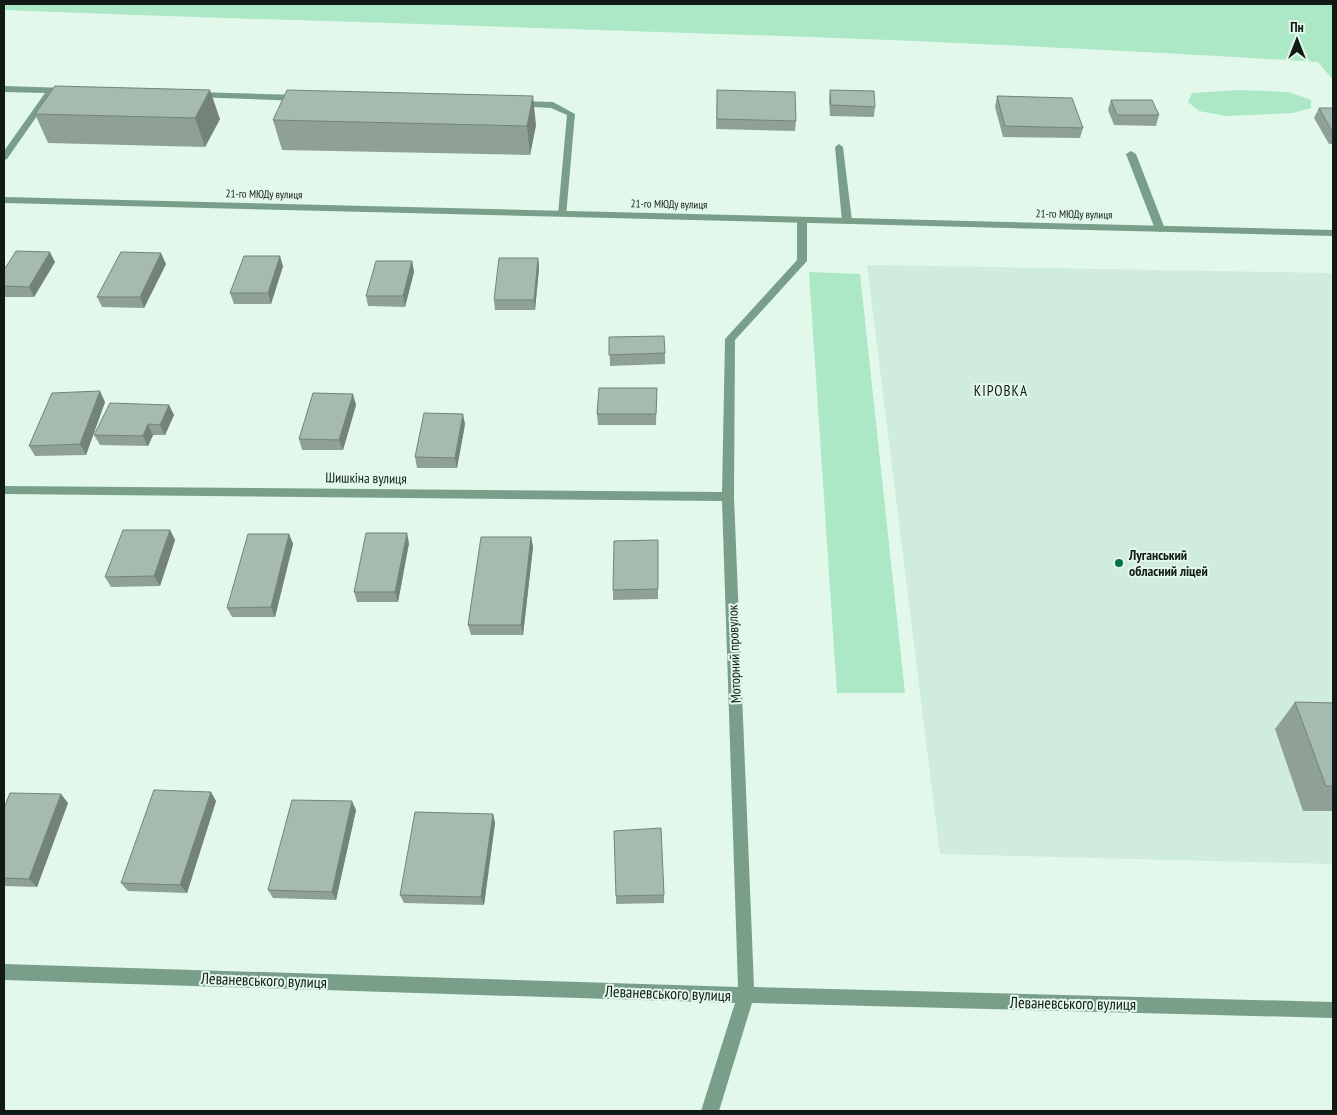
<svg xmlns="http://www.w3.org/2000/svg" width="1337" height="1115" font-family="'PT Sans Narrow',sans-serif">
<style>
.built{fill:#cfecdc}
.green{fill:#ace7c6}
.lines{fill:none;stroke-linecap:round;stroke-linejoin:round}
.service{fill:#799f8a;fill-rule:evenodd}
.minor{fill:#799f8a;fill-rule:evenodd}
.tertiary{fill:#799f8a;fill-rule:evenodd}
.wall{fill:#8fa196}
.shaded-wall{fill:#74837a}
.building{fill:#a6bbaf;stroke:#74837a}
.poi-dot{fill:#027049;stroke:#e2f8eb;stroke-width:2}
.labels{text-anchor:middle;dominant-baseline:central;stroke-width:4;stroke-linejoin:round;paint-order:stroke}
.far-street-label{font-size:11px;fill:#121a16;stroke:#e2f8eb}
.street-label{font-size:14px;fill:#121a16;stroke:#e2f8eb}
.poi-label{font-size:14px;font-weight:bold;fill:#121a16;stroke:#e2f8eb;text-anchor:start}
.neighbourhood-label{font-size:15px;letter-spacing:1px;fill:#121a16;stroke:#e2f8eb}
.near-street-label{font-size:16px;fill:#121a16;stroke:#e2f8eb}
</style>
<rect width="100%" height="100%" fill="#e2f8eb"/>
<polygon class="built" points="867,265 1333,273 1333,864 940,854"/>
<g class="green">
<path d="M 4,4 L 1333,4 L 1333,80 L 1318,62 C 881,34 442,27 4,10 Z"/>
<polygon points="1239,90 1288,92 1311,100 1311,108 1293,113 1226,116 1199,111 1188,102 1192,93"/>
<polygon points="809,272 860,274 905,693 837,693"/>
</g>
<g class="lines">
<g class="service">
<polygon points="4,86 68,88 72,91 68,94 53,93 7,159 4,160 4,151 45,93 4,92"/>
<polygon points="196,92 301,95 305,98 301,101 193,97 193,93"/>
<polygon points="518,101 553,102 575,114 566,216 560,216 558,214 567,115 551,108 515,106 514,104"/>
<polygon points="839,144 843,147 852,221 847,224 842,221 835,147"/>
<polygon points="1131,151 1136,154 1165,229 1163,231 1160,232 1155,229 1126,154"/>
</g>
<polygon class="minor" points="802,217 807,220 807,261 735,340 734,497 754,987 1333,1002 1333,1018 752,1003 719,1111 701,1111 735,1003 4,980 4,964 738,987 722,501 4,494 4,486 722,492 725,339 797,260 797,220"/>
<polygon class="tertiary" points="4,197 1333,230 1333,236 4,203"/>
</g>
<g class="wall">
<polygon points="55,86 220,119 205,147 48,143 35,114"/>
<polygon points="717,90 796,121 795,131 716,129"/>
<polygon points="830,90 875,107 874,117 830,116 829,100"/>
<polygon points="997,96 1083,128 1080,138 1003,137 995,107"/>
<polygon points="1111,100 1159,115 1156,126 1114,125 1108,110"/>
<polygon points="1319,108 1333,108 1333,144 1329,144 1314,118"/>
<polygon points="273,120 536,125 530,155 282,150"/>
<polygon points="538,258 539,268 535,310 495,310 494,300"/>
<polygon points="412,261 414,272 405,307 368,306 366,296"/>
<polygon points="55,262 34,297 4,297 4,270"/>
<polygon points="166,264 144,308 102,307 97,297"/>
<polygon points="283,266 271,304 234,304 230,293"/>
<polygon points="609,337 665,353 665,364 610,366"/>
<polygon points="657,388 656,425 598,425 597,414"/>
<polygon points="105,402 86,455 35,456 29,446"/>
<polygon points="169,405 174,415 165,435 153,435 148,446 100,445 94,435"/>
<polygon points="356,405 343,450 302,450 299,439"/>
<polygon points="465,424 457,468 417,468 415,457"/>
<polygon points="170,530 175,540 160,586 111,587 105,577"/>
<polygon points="289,534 293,544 275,617 232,617 227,608"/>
<polygon points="531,537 533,547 523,635 471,635 468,625"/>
<polygon points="658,540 658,599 613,600 613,590"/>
<polygon points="409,543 398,602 357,602 354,592"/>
<polygon points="1295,702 1333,703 1333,811 1303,811 1275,729"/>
<polygon points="216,801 187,893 128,891 121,883"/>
<polygon points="68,803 37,887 4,886 4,808"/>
<polygon points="356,810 336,900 273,898 268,890"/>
<polygon points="493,814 495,823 484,905 404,903 400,895"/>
<polygon points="664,895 664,903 616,904 616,896"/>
</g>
<g class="shaded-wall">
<polygon points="210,90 220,119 205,147 195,118"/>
<polygon points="533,96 536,125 530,155 527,126"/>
<polygon points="50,252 55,262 34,297 29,287"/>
<polygon points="161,253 166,264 144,308 140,297"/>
<polygon points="280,256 283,266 271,304 268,293"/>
<polygon points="538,258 539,268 535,310 534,300"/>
<polygon points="412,261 414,272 405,307 403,296"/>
<polygon points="100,391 105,402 86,455 80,444"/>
<polygon points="353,394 356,405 343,450 339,440"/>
<polygon points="169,405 174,415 165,435 160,425"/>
<polygon points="463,414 465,424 457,468 455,458"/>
<polygon points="148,424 153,435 148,446 143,436"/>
<polygon points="170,530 175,540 160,586 154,576"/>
<polygon points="407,533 409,543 398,602 395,592"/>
<polygon points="289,534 293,544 275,617 271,607"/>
<polygon points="531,537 533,547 523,635 521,625"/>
<polygon points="211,792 216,801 187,893 180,885"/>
<polygon points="61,794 68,803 37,887 29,879"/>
<polygon points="352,801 356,810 336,900 332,892"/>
<polygon points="493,814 495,823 484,905 481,897"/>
</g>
<g class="building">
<polygon points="55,86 210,90 195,118 35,114"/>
<polygon points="287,90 533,96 527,126 273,120"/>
<polygon points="717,90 795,92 796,121 717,119"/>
<polygon points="830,90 874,91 875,107 831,105"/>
<polygon points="997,96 1072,98 1083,128 1005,126"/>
<polygon points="1111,100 1152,100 1159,115 1117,115"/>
<polygon points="1319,108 1333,108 1333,133"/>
<polygon points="16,251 50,252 29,287 4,286 4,270"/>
<polygon points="121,252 161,253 140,297 97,297"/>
<polygon points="244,256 280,256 268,293 230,293"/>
<polygon points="499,258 538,258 534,300 494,300"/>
<polygon points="376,261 412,261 403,296 366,296"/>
<polygon points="664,336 665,353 609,355 609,337"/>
<polygon points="599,388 657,388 656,414 597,414"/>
<polygon points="100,391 80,444 29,446 52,393"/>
<polygon points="313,393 353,394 339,440 299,439"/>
<polygon points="110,403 169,405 160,425 148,424 143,436 94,435"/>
<polygon points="424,413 463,414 455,458 415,457"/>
<polygon points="123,530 170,530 154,576 105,577"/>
<polygon points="366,533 407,533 395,592 354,592"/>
<polygon points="248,534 289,534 271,607 227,608"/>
<polygon points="481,537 531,537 521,625 468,625"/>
<polygon points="658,540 658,589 613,590 614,541"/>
<polygon points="1295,702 1333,703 1333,786 1326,786"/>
<polygon points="154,790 211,792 180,885 121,883"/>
<polygon points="10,793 61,794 29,879 4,878 4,808"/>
<polygon points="292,800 352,801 332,892 268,890"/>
<polygon points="415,812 493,814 481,897 400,895"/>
<polygon points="661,828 664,895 616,896 614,831"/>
</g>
<circle class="poi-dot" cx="1119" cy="563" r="5"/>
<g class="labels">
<g class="far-street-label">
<text transform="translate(264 194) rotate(1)">21-го МЮДу вулиця</text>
<text transform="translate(669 204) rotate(1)">21-го МЮДу вулиця</text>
<text transform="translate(1074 214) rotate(1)">21-го МЮДу вулиця</text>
</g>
<g class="street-label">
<text transform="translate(366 478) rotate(1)">Шишкіна вулиця</text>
<text transform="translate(734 654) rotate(-92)">Моторний провулок</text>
</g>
<g class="poi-label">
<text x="1129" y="555">Луганський<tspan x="1129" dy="16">обласний ліцей</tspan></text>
</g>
<g class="neighbourhood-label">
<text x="1001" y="390">КІРОВКА</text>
</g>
<g class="near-street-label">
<text transform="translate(264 980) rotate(2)">Леваневського вулиця</text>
<text transform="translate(668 993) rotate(2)">Леваневського вулиця</text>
<text transform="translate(1073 1003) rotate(1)">Леваневського вулиця</text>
</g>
</g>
<rect width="1337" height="1115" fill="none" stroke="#121a16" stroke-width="10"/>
<g transform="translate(1297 40)" stroke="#e2f8eb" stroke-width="4" paint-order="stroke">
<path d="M0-4L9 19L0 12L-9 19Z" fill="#121a16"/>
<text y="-8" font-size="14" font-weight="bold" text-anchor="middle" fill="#121a16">Пн</text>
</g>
</svg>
